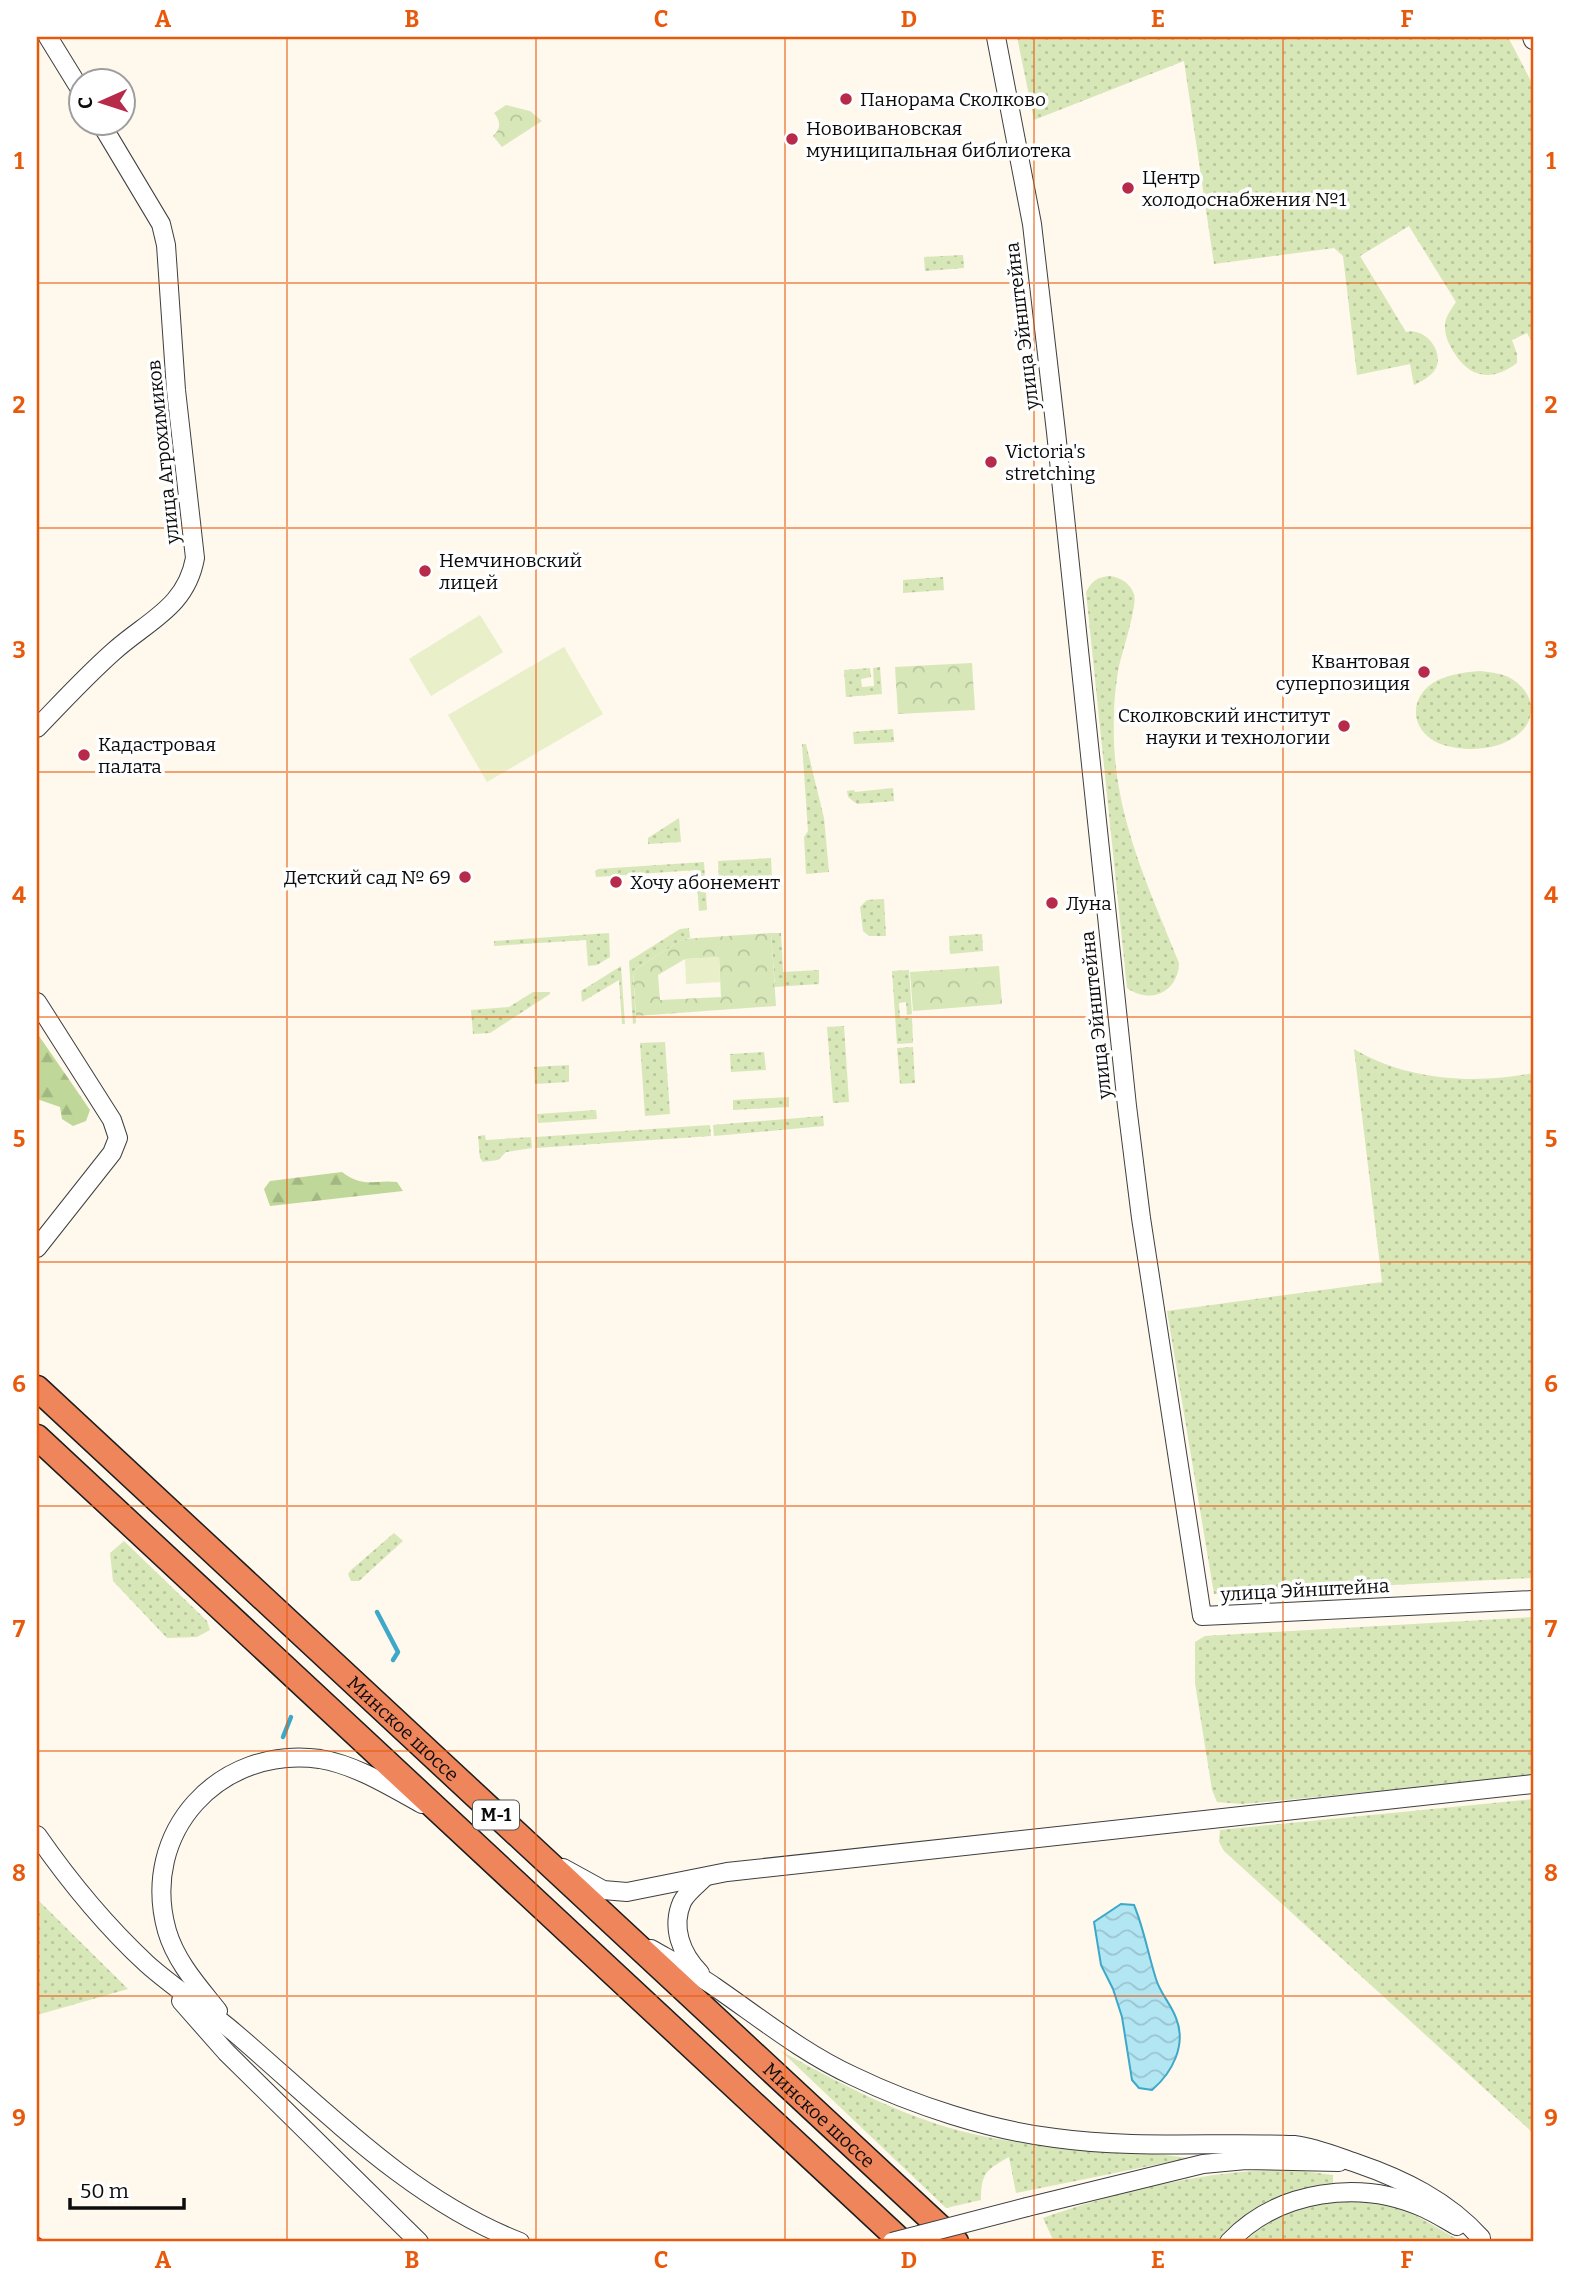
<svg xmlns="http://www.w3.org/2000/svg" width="1570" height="2279" font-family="Bitter,serif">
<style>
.grass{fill:url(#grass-dots)}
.forest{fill:url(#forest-firs)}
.park{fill:url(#park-crowns);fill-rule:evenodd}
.pitch{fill:#e8efc9}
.water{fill:url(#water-waves);stroke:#3da8c8;stroke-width:2}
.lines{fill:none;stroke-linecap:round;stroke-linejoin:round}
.stream{stroke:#3da8c8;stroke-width:4.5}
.minor-casing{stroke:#3f3f3f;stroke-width:20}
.highway-casing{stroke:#1d1d1d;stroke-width:27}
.minor{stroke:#fff;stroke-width:18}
.highway{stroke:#ef855a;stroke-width:24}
.rail{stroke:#b72a49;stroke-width:4.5}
.minor-bridge-casing{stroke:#3f3f3f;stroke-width:20;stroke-linecap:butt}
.minor-bridge{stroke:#fff;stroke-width:18}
.grid{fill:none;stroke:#e8590c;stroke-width:2;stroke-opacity:0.55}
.poi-dot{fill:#b72a49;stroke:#fff;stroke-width:2.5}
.labels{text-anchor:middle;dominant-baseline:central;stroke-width:7;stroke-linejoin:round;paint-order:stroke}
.shield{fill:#fff;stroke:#555;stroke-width:2}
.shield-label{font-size:18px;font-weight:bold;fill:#0c0c0c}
.poi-label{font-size:19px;fill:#0c0c0c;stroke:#fff;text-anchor:start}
.street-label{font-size:19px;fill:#0c0c0c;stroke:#fff}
.neatline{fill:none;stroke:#e8590c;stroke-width:2.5}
.grid-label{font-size:23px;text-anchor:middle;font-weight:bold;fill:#e8590c}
</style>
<defs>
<pattern id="grass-dots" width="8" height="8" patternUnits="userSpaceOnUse" patternTransform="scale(1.75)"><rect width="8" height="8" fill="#d8e7b8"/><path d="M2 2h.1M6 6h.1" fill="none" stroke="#b8c59d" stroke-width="1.8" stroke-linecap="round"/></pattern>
<pattern id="forest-firs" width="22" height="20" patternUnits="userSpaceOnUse" patternTransform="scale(1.75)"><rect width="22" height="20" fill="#bfd798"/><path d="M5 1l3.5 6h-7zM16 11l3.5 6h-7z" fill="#a3b782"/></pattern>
<pattern id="park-crowns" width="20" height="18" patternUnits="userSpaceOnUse" patternTransform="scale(1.75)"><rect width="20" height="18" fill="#d8e7b8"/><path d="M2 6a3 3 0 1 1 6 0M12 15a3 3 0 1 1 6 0" fill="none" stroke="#b8c59d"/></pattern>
<pattern id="water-waves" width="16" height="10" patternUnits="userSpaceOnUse" patternTransform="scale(1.75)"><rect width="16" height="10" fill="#b3e6f3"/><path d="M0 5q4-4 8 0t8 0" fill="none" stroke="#99c4cf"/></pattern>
</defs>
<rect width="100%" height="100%" fill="#fef8ed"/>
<g class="grass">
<path d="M 1017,37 L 1508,37 L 1533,85 L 1533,344 L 1527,333 L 1512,340 L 1517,354 L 1517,363 C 1493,381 1471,379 1455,354 C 1450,347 1445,336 1445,328 C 1444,318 1451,310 1456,302 L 1409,226 L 1360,256 L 1406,332 C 1424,327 1444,350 1436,368 C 1432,376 1422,381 1414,385 L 1410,364 L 1357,375 L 1343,256 L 1334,248 L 1214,264 L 1184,61 L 1034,120 Z"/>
<polygon points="963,255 964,268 925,271 924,257"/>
<path d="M 1110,576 C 1121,578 1129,582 1134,594 C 1138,605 1121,655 1118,671 C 1116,685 1114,700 1114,713 C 1110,808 1145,878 1179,963 C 1178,992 1151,1005 1127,988 L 1086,592 C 1092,581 1097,577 1110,576 Z"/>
<polygon points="943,577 944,590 903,593 903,580"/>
<polygon points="880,667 882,694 846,697 844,670 870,668 871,677 861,679 862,687 874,686 873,668"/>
<path d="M 1480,671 C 1488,672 1498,673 1506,676 C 1535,689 1541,721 1513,738 C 1500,747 1482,749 1467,749 C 1455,748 1441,746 1431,739 C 1408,722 1412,693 1438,680 C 1452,674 1465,672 1480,671 Z"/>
<polygon points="893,729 894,742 854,744 853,732"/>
<polygon points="802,744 806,744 824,818 829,872 806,874 804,837 808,831"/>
<polygon points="893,788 894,801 857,804 848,797 847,791 854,790 855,792"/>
<polygon points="679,818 681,842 648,844 648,838"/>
<polygon points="771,858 772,878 719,881 718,861"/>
<polygon points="704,862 707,910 699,911 696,870 596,877 595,871 598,869"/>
<polygon points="884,899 886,936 869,936 863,931 860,907 867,900"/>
<polygon points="689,928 690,938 683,939 633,971 636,1023 633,1024 629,961 680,929"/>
<polygon points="609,933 610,957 597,965 588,966 586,940 494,946 494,941"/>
<polygon points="771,933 781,933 783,972 819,970 819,984 775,987"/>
<polygon points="982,934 983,951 950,954 949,936"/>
<polygon points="621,966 625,1024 622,1024 619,980 582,1002 581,991"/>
<polygon points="909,970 912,1014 907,1015 906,1002 899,1003 900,1018 912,1018 913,1043 897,1044 892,971"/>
<polygon points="533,992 550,992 550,994 490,1033 473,1034 471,1010 509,1007"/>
<polygon points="844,1026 849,1102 833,1103 827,1027"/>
<polygon points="665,1042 670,1114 645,1116 640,1043"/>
<polygon points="913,1047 915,1083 900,1084 897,1048"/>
<path d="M 1354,1049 C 1405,1080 1475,1085 1533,1073 L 1533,1578 L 1214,1594 L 1167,1311 L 1382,1282 Z"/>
<polygon points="764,1052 766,1070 731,1072 730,1054"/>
<polygon points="569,1065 569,1082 535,1084 534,1067"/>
<polygon points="789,1097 789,1107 733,1110 733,1100"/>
<polygon points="596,1110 597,1119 538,1123 537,1114"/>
<polygon points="823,1116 824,1126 714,1136 713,1125"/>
<polygon points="710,1125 711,1136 536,1148 536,1137"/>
<polygon points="485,1135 486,1140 531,1137 532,1148 506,1152 498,1160 483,1162 480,1158 478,1136"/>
<polygon points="394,1533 403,1541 359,1581 351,1581 348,1574 351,1570"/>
<polygon points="124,1541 207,1621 210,1630 197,1637 167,1638 113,1581 110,1553"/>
<polygon points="1533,1617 1533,1776 1243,1804 1217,1802 1212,1790 1195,1683 1195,1642 1205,1636"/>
<polygon points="1533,1799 1533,2133 1224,1851 1219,1842 1220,1830"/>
<polygon points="37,1899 128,1989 37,2015"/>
<path d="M 781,2051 C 846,2087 914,2123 987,2137 C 1054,2150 1122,2149 1189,2158 L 1016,2193 L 1009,2157 C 986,2170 981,2173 981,2200 L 946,2208 Z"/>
<path d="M 1269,2170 L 1304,2171 L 1333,2175 L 1333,2185 L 1289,2193 L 1251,2214 L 1218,2242 L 1054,2242 L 1043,2218 C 1113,2193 1195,2173 1269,2170 Z"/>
<path d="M 1370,2200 L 1403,2208 L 1462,2242 L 1240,2242 C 1276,2207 1322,2201 1370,2200 Z"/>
</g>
<g class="forest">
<polygon points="37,1033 90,1110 86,1121 73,1126 62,1119 60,1107 37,1099"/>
<path d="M 342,1172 C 365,1189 373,1179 397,1182 L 403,1191 L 270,1206 L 264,1189 L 270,1181 Z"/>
</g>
<g class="park">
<path d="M 506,105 L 530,111 L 542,121 L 502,147 L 493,136 C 501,129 501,121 494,113 Z"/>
<polygon points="972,663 975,710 898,714 895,667"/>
<path d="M 771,933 L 776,1006 L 636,1016 L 633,971 L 683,939 ZM 719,957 L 721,997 L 660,1000 L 658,975 L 685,959 Z"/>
<polygon points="999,966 1002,1004 913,1011 910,972"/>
</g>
<g class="pitch">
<polygon points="480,615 503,652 431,696 409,659"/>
<polygon points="564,647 603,714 487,782 448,715"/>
<polygon points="719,957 720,982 686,984 685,959"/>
</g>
<path class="water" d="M 1121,1904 L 1134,1905 C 1144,1929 1148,1954 1156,1979 C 1160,1993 1171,2004 1176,2018 C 1187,2045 1172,2073 1152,2090 L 1139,2088 L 1132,2080 L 1122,2017 L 1113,1989 L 1101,1965 L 1094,1922 Z"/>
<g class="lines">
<g class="stream">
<polyline points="377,1612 398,1652 393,1660"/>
<polyline points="283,1737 291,1717"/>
</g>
<defs>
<g id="minor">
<polyline points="48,37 80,89"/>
<polyline points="996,37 1032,224 1056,432 1127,1106 1141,1218 1202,1616 1533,1600"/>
<polyline points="1532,37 1533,40"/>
<path d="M 37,728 C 62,702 86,676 113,652 C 147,621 186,608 195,558 L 176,390 L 166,245 L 161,224 L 100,122"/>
<polyline points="37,1002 112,1120 118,1138 112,1153 37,1248"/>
<path d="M 37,1835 C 69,1881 106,1926 147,1964 C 175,1989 207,2009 235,2033 C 324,2109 409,2199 520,2242"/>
<polyline points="563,1868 603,1890 627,1892 727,1872 1533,1784"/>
<path d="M 651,1949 C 672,1961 695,1973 715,1987 C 760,2018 803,2053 853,2076 C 913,2105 989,2130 1055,2138 C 1134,2149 1215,2142 1294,2145 C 1317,2148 1335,2156 1356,2163 C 1403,2179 1448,2201 1481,2238"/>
<path d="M 700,1973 C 681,1954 671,1927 682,1902 C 686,1893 698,1884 705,1877"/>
<polyline points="181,2001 226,2052 419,2242"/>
<path d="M 218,2011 C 199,1987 176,1962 167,1931 C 139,1832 220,1745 320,1759 C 356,1765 391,1787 422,1804"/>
<polyline points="1027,2207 1203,2164 1246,2160 1339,2162"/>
<path d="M 1229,2242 C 1278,2190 1360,2179 1424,2208 C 1435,2213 1446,2220 1457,2226"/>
</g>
<g id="highway">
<path id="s1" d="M 37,1388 L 956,2242"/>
<polyline points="37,1437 902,2242"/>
</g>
</defs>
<use href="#minor" class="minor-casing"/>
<use href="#highway" class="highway-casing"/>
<use href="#minor" class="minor"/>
<use href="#highway" class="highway"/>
<polyline class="rail" points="37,2238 43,2242"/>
<defs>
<polyline id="minor-bridge" points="892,2242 1027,2207"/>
</defs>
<use href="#minor-bridge" class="minor-bridge-casing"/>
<use href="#minor-bridge" class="minor-bridge"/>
</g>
<path class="grid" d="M 287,37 L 287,2242M 536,37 L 536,2242M 785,37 L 785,2242M 1034,37 L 1034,2242M 1283,37 L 1283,2242M 37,283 L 1533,283M 37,528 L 1533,528M 37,772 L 1533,772M 37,1017 L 1533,1017M 37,1262 L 1533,1262M 37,1506 L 1533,1506M 37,1751 L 1533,1751M 37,1996 L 1533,1996"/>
<g class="poi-dot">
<circle cx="846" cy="99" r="7"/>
<circle cx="792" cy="139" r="7"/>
<circle cx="1128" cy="188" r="7"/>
<circle cx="991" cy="462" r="7"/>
<circle cx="425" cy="571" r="7"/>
<circle cx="1424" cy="672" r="7"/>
<circle cx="1344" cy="726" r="7"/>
<circle cx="84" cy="755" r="7"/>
<circle cx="465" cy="877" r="7"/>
<circle cx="616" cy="882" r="7"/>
<circle cx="1052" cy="903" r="7"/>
</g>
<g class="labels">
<rect class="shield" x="473" y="1800.5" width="46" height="29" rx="5"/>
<g class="shield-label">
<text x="496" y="1815">М-1</text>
</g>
<g class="poi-label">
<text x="860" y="99">Панорама Сколково</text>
<text x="806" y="128">Новоивановская<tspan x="806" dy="22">муниципальная библиотека</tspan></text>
<text x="1142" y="177">Центр<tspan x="1142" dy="22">холодоснабжения №1</tspan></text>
<text x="1005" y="451">Victoria's<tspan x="1005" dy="22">stretching</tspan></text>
<text x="439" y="560">Немчиновский<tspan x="439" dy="22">лицей</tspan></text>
<text x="1410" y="661" text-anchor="end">Квантовая<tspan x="1410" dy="22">суперпозиция</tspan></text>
<text x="1330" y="715" text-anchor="end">Сколковский институт<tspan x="1330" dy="22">науки и технологии</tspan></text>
<text x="98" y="744">Кадастровая<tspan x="98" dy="22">палата</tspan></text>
<text x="451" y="877" text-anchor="end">Детский сад № 69</text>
<text x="630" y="882">Хочу абонемент</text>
<text x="1066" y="903">Луна</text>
</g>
<g class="street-label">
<text transform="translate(1022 326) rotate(-97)">улица Эйнштейна</text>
<text transform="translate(163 452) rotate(-96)">улица Агрохимиков</text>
<text transform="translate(1096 1015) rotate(-96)">улица Эйнштейна</text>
<text transform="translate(1305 1590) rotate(-3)">улица Эйнштейна</text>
<text stroke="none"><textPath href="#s1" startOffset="500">Минское шоссе</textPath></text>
<text stroke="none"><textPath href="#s1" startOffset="1068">Минское шоссе</textPath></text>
</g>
</g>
<rect width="1570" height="2279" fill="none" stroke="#ffffff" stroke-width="77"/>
<g transform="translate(102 102) rotate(267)"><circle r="33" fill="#ffffff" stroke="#9e9e9e" stroke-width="2"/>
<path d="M0-5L12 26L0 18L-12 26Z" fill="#b72a49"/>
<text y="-10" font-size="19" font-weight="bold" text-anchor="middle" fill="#0c0c0c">С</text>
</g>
<path d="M70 2198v10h114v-10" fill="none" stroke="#0c0c0c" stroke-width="3.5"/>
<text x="80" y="2198" font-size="21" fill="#0c0c0c" stroke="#ffffff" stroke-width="5" paint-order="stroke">50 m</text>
<rect x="38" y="38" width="1494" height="2202" class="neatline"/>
<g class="grid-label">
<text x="163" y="27">A</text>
<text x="412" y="27">B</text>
<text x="661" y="27">C</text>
<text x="909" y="27">D</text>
<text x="1158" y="27">E</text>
<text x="1407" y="27">F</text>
<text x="19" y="169">1</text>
<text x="1551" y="169">1</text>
<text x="19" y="413">2</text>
<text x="1551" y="413">2</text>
<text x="19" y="658">3</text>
<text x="1551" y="658">3</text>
<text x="19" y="903">4</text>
<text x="1551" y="903">4</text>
<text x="19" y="1147">5</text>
<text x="1551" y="1147">5</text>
<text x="19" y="1392">6</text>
<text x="1551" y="1392">6</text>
<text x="19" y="1637">7</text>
<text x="1551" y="1637">7</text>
<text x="19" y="1881">8</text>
<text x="1551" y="1881">8</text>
<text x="19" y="2126">9</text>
<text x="1551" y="2126">9</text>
<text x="163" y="2268">A</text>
<text x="412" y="2268">B</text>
<text x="661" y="2268">C</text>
<text x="909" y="2268">D</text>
<text x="1158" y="2268">E</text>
<text x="1407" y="2268">F</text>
</g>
</svg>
